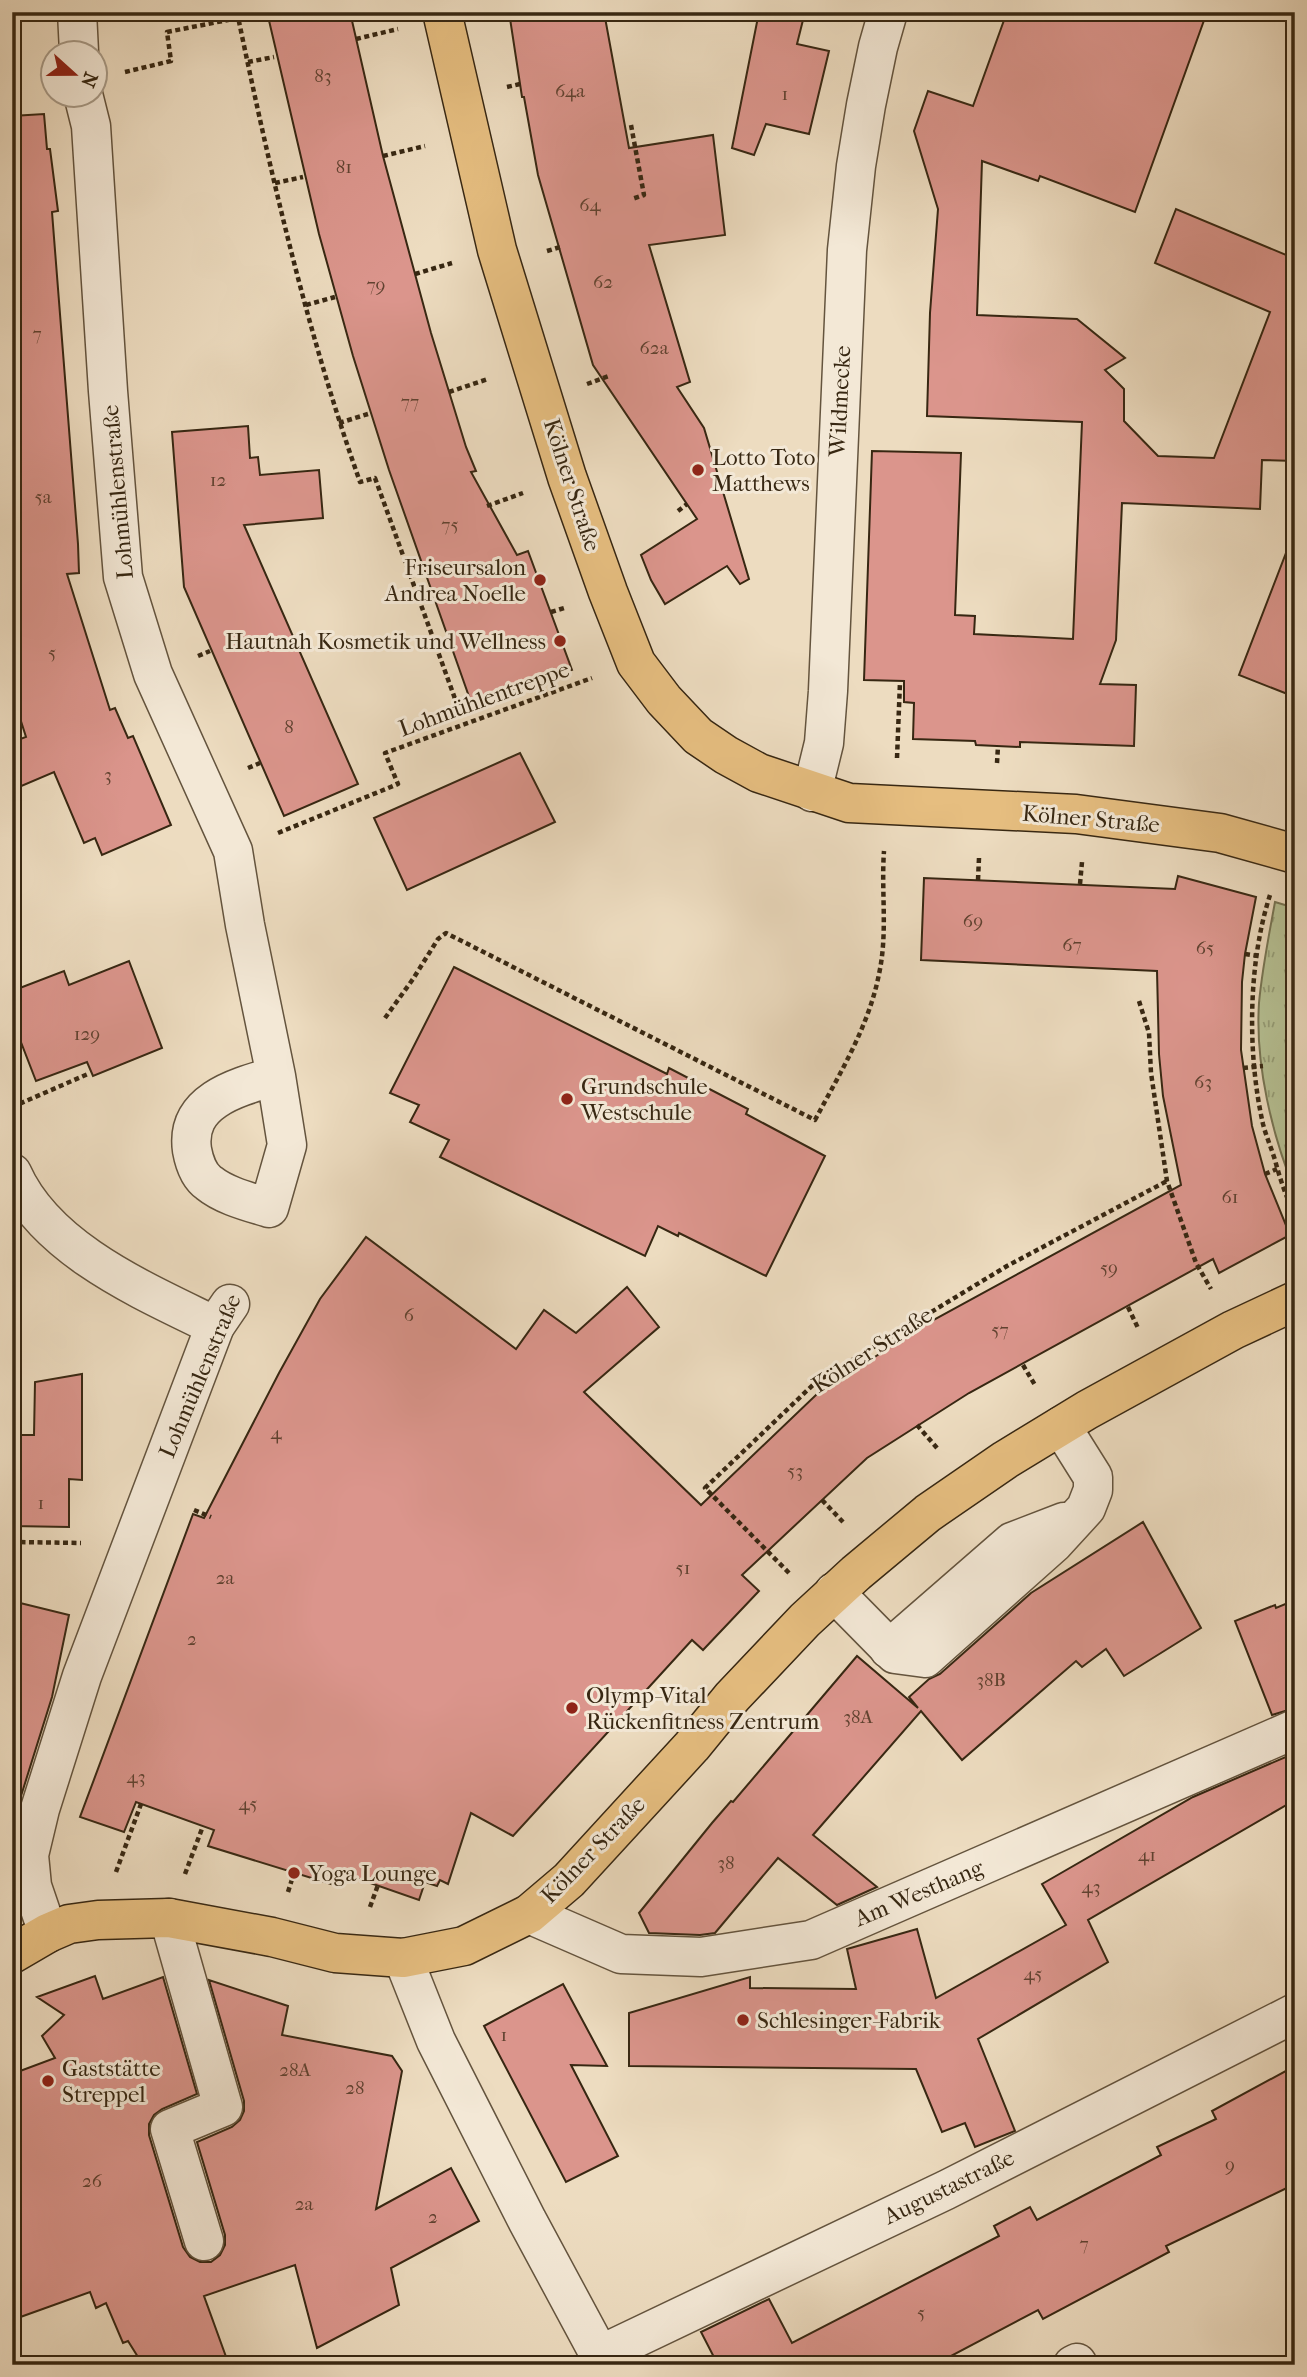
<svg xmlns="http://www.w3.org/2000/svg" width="1307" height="2377" font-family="'IM FELL French Canon',serif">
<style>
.park{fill:url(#park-tufts);stroke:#767453;stroke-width:2}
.building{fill:#db958c;stroke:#372712;stroke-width:2}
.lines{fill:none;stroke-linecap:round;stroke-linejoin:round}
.minor-casing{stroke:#64543e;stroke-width:41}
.major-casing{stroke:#372712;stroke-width:41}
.path{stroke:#372712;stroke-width:4.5;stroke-dasharray:5 3.5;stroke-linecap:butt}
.minor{stroke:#f3e8d6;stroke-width:38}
.major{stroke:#e6be80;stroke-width:38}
.poi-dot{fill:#8f2418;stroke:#f3e8d6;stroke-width:2.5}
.labels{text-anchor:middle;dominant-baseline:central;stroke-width:6;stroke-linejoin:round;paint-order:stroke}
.number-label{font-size:19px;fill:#604230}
.street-label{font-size:23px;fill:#372712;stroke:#f3e8d6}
.poi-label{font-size:23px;fill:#372712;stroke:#f3e8d6;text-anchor:start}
</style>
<defs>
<pattern id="park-tufts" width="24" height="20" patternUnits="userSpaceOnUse" patternTransform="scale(1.75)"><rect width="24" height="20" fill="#b6c194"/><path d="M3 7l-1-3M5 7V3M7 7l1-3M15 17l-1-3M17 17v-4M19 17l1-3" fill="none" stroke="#959d77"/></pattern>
</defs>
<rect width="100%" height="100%" fill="#eddcc0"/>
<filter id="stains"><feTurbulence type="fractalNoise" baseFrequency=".00286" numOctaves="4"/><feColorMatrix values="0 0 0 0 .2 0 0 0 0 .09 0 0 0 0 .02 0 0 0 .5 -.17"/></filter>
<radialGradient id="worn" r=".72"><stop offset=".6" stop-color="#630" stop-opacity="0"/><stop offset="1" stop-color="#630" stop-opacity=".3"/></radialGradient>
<path class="park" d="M 1275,902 L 1295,908 L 1295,1191 C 1272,1135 1255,1064 1259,1003 C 1262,969 1269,935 1275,902 Z"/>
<g class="building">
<polygon points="267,12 350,12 383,156 431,333 466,447 476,471 471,472 517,555 528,551 572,670 472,705 389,470 353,356 319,234"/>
<polygon points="509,12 604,12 629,148 713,135 725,235 649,245 690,382 677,387 704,428 749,579 740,584 727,566 665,604 651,580 641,555 697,519 593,365 538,175 524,97 522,97"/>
<polygon points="759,12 805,12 797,44 829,51 809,134 766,124 754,155 732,148"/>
<polygon points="1007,12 1207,12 1135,212 1040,176 1038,181 982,161 977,315 1077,319 1125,358 1105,370 1124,389 1124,421 1158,456 1214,458 1270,312 1155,263 1176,209 1291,257 1295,256 1295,461 1262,460 1260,509 1122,503 1116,640 1100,684 1136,685 1134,746 1020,742 1020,747 976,745 975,741 913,739 914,703 904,702 904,681 864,680 872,451 961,453 955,615 975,616 974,634 1073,639 1082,422 927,416 930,313 938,209 914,131 928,91 973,106"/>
<polygon points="44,114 47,149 50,149 58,211 52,212 78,544 79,573 67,574 110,710 115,708 128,738 133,736 171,825 102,855 95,838 84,843 54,772 12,790 12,742 26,737 12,693 12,116"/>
<polygon points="248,426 250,458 258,457 260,475 319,470 323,518 244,525 358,784 284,816 184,587 172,432"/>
<polygon points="1291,540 1295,540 1295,697 1239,675"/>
<polygon points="520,753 555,822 407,890 374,818"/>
<polygon points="1178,876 1256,897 1245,954 1242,982 1241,1050 1252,1126 1265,1174 1290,1235 1219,1273 1213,1259 969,1393 867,1458 742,1575 759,1591 703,1650 692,1640 513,1836 471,1813 448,1884 440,1880 437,1886 425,1882 419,1900 336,1871 331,1884 208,1846 214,1830 136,1802 124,1832 80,1817 193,1514 204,1518 279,1373 320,1299 366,1237 516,1349 544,1310 576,1333 627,1287 659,1327 584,1392 701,1505 817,1394 926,1324 1181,1185 1163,1096 1159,1054 1157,971 921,960 924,878 1175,889"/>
<polygon points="129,961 162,1048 93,1076 87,1062 36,1081 12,1019 12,991 64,971 69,985"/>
<polygon points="454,967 667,1074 669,1068 748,1109 746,1114 825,1156 766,1276 679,1233 678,1236 658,1226 645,1256 440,1157 449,1140 410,1122 419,1105 390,1093"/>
<polygon points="82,1374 82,1480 69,1479 69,1527 12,1526 12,1435 34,1435 35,1382"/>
<polygon points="1143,1522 1201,1628 1124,1676 1106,1649 1082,1667 1076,1661 962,1760 921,1711 813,1835 877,1887 837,1905 778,1858 715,1933 700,1935 649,1933 639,1913 712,1823 731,1801 733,1802 857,1656 918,1708 909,1697 929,1679 940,1674 1031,1593"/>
<polygon points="1295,1600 1295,1708 1272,1715 1235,1621 1275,1605 1276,1608"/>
<polygon points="12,1601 69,1615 52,1697 21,1796 12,1795"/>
<polygon points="1295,1753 1295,1800 1088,1920 1108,1962 978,2039 1015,2131 975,2147 965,2123 942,2132 916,2069 629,2066 629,2013 750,1977 750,1988 856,1989 847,1949 917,1929 936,1998 1066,1925 1042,1884 1193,1797"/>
<polygon points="95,1976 103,1999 163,1977 197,2094 162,2109 154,2115 149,2124 149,2135 183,2247 190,2257 200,2262 211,2262 220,2255 225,2245 225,2235 197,2142 232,2127 240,2120 244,2111 244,2101 209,1980 288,2006 282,2035 392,2056 402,2071 376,2209 451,2168 479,2221 391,2268 399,2305 317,2348 295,2265 204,2296 229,2365 143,2365 128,2341 123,2343 106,2303 96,2308 90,2292 12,2320 12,2074 55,2058 42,2036 64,2015 37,1997"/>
<polygon points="563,1984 607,2066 571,2065 618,2156 566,2182 484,2026"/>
<polygon points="1295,2066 1295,2184 1166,2246 1169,2252 1043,2319 1038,2310 934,2365 718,2365 701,2332 769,2299 792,2343 999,2236 994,2226 1030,2207 1037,2220 1161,2155 1157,2147 1216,2119 1212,2111"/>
</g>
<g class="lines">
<defs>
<g id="minor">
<polyline points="77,12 79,52"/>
<path d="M 83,94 L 91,126 L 108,391 L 123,577 L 153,674 L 233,851 L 245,925 L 276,1076 L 287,1145 L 269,1208 C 250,1202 225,1196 209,1183 C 199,1176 194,1161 192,1150 C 185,1100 238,1087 276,1076"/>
<polyline points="812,792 824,743 828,691 847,250 856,166 866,105 878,47 888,12"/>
<path d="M 12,1173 C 46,1250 144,1291 215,1326"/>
<polyline points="834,1592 895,1654 925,1658 1054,1543 1086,1508 1093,1490 1093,1477 1061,1426"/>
<polyline points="889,1649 1012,1542 1064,1522"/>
<polyline points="529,1914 621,1954 701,1957 811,1940 1295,1729"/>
<polyline points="169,1918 223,2107 170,2129 204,2241"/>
<polyline points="48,1933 32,1886 29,1855 40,1809 82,1676 215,1326 230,1304"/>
<polyline points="403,1958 436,2041 527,2220 605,2365"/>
<polyline points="600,2355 946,2190 1295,2013"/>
<polyline points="1073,2365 1077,2363"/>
</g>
<g id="major">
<polyline points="442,12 497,250 567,477 608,592 636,663 664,700 698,736 726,755 759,773 849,803 1076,814 1220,833 1295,854"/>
<polyline points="12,1954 48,1933 69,1924 98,1920 169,1918 272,1937 335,1953 403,1958 464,1946 529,1914 569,1880 692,1746 732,1697 805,1620 856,1573 928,1513 1005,1460 1087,1410 1233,1330 1295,1301"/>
</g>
</defs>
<use href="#minor" class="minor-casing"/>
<use href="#major" class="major-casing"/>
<g class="path">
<path d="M 237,12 C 270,171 306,329 360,482 L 375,478 L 458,707"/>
<polyline points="356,39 398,29"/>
<polyline points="248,62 274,57"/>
<polyline points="125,72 171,61 167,32 238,18"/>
<polyline points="507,87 520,84"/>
<polyline points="631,125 644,195 632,199"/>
<polyline points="383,156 425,146"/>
<polyline points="275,183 303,177"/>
<polyline points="547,251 560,247"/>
<polyline points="415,274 452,263"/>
<polyline points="306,305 335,297"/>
<polyline points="587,384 609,376"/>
<polyline points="449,392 488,379"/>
<polyline points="339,423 368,414"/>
<polyline points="487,506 523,493"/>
<polyline points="678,511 687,504"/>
<polyline points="551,612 564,608"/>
<polyline points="198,656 210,651"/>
<polyline points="897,758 900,682"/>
<polyline points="997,763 998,746"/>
<polyline points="248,768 260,763"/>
<polyline points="278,833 398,784 385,753 592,678"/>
<polyline points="978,880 979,858"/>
<polyline points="1080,884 1082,862"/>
<path d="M 1270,895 C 1248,963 1247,1054 1263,1124 C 1266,1136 1271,1147 1275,1160 C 1280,1179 1286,1197 1295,1215"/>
<polyline points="1245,954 1258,956"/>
<polyline points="1139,1001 1149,1033 1151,1073 1167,1181 1196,1263 1211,1289"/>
<path d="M 385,1018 L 413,979 L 438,939 L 446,933 L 815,1120 C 840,1073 869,1026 879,974 C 888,933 881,891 884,851"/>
<polyline points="1243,1068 1263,1066"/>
<polyline points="12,1107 88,1074"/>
<polyline points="1265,1174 1277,1169"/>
<polyline points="1128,1307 1138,1328"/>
<polyline points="1023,1365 1035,1385"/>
<polyline points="917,1425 937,1448"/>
<polyline points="822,1500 843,1522"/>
<polyline points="194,1510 211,1517"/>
<polyline points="12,1542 81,1543"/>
<polyline points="789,1573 705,1488 816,1382 1007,1266 1167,1181"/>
<polyline points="116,1872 141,1804"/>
<polyline points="185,1874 203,1826"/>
<polyline points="288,1892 294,1873"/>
<polyline points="370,1907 378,1885"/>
</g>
<use href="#minor" class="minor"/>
<use href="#major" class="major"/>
</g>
<g class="poi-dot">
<circle cx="698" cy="470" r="7"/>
<circle cx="540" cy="580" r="7"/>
<circle cx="560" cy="641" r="7"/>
<circle cx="567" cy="1099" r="7"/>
<circle cx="572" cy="1708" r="7"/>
<circle cx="294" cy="1873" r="7"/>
<circle cx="743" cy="2020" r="7"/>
<circle cx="48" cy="2081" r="7"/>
</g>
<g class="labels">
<g class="number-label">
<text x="323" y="76">83</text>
<text x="570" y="91">64a</text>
<text x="785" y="94">1</text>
<text x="344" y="167">81</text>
<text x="590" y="205">64</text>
<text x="603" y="282">62</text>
<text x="376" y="285">79</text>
<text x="37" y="334">7</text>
<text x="654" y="348">62a</text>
<text x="410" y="402">77</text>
<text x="218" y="480">12</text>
<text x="43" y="497">5a</text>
<text x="450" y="525">75</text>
<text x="52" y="653">5</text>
<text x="289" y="727">8</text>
<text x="108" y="775">3</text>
<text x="973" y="921">69</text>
<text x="1072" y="945">67</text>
<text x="1205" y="948">65</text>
<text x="87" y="1034">129</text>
<text x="1203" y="1082">63</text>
<text x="1230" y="1197">61</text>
<text x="1109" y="1268">59</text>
<text x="409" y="1315">6</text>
<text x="1000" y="1330">57</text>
<text x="276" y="1433">4</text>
<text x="795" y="1471">53</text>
<text x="41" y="1503">1</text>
<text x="683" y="1568">51</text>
<text x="225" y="1578">2a</text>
<text x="192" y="1639">2</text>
<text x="991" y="1680">38B</text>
<text x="858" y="1717">38A</text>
<text x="136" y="1777">43</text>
<text x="248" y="1804">45</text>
<text x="1147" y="1855">41</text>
<text x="726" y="1863">38</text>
<text x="1091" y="1887">43</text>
<text x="1033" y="1974">45</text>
<text x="504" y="2035">1</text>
<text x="295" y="2070">28A</text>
<text x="355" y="2088">28</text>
<text x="1230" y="2165">9</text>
<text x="92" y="2181">26</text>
<text x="304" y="2204">2a</text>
<text x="433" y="2217">2</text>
<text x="1084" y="2244">7</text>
<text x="921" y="2313">5</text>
</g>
<g class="street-label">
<text transform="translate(840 401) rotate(-87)">Wildmecke</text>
<text transform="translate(572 485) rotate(72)">Kölner Straße</text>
<text transform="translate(118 492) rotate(-95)">Lohmühlenstraße</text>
<text transform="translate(484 699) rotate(-20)">Lohmühlentreppe</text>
<text transform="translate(1091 819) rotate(5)">Kölner Straße</text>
<text transform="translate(872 1350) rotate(-33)">Kölner Straße</text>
<text transform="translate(200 1376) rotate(-67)">Lohmühlenstraße</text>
<text transform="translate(593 1850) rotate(-46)">Kölner Straße</text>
<text transform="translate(919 1893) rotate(-23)">Am Westhang</text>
<text transform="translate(949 2187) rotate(-26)">Augustastraße</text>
</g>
<g class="poi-label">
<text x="712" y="457">Lotto Toto<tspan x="712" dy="26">Matthews</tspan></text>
<text x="526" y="567" text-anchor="end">Friseursalon<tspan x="526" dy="26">Andrea Noelle</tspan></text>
<text x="546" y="641" text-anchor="end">Hautnah Kosmetik und Wellness</text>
<text x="581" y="1086">Grundschule<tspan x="581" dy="26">Westschule</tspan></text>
<text x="586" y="1695">Olymp-Vital<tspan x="586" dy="26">Rückenfitness Zentrum</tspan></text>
<text x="308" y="1873">Yoga Lounge</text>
<text x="757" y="2020">Schlesinger-Fabrik</text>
<text x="62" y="2068">Gaststätte<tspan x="62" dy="26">Streppel</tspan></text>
</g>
</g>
<rect width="1307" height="2377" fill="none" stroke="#eddcc0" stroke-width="42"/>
<rect x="14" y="14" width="1279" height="2349" fill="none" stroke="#372712" stroke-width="3.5"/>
<rect x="21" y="21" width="1265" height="2335" fill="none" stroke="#372712" stroke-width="2"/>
<g transform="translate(74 74) rotate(111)"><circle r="33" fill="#f3e8d6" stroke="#a89b88" stroke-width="2"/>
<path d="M0-5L12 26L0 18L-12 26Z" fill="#8f2418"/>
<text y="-10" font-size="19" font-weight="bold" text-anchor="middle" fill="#372712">N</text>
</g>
<rect width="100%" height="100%" filter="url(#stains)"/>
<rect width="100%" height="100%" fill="url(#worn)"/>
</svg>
